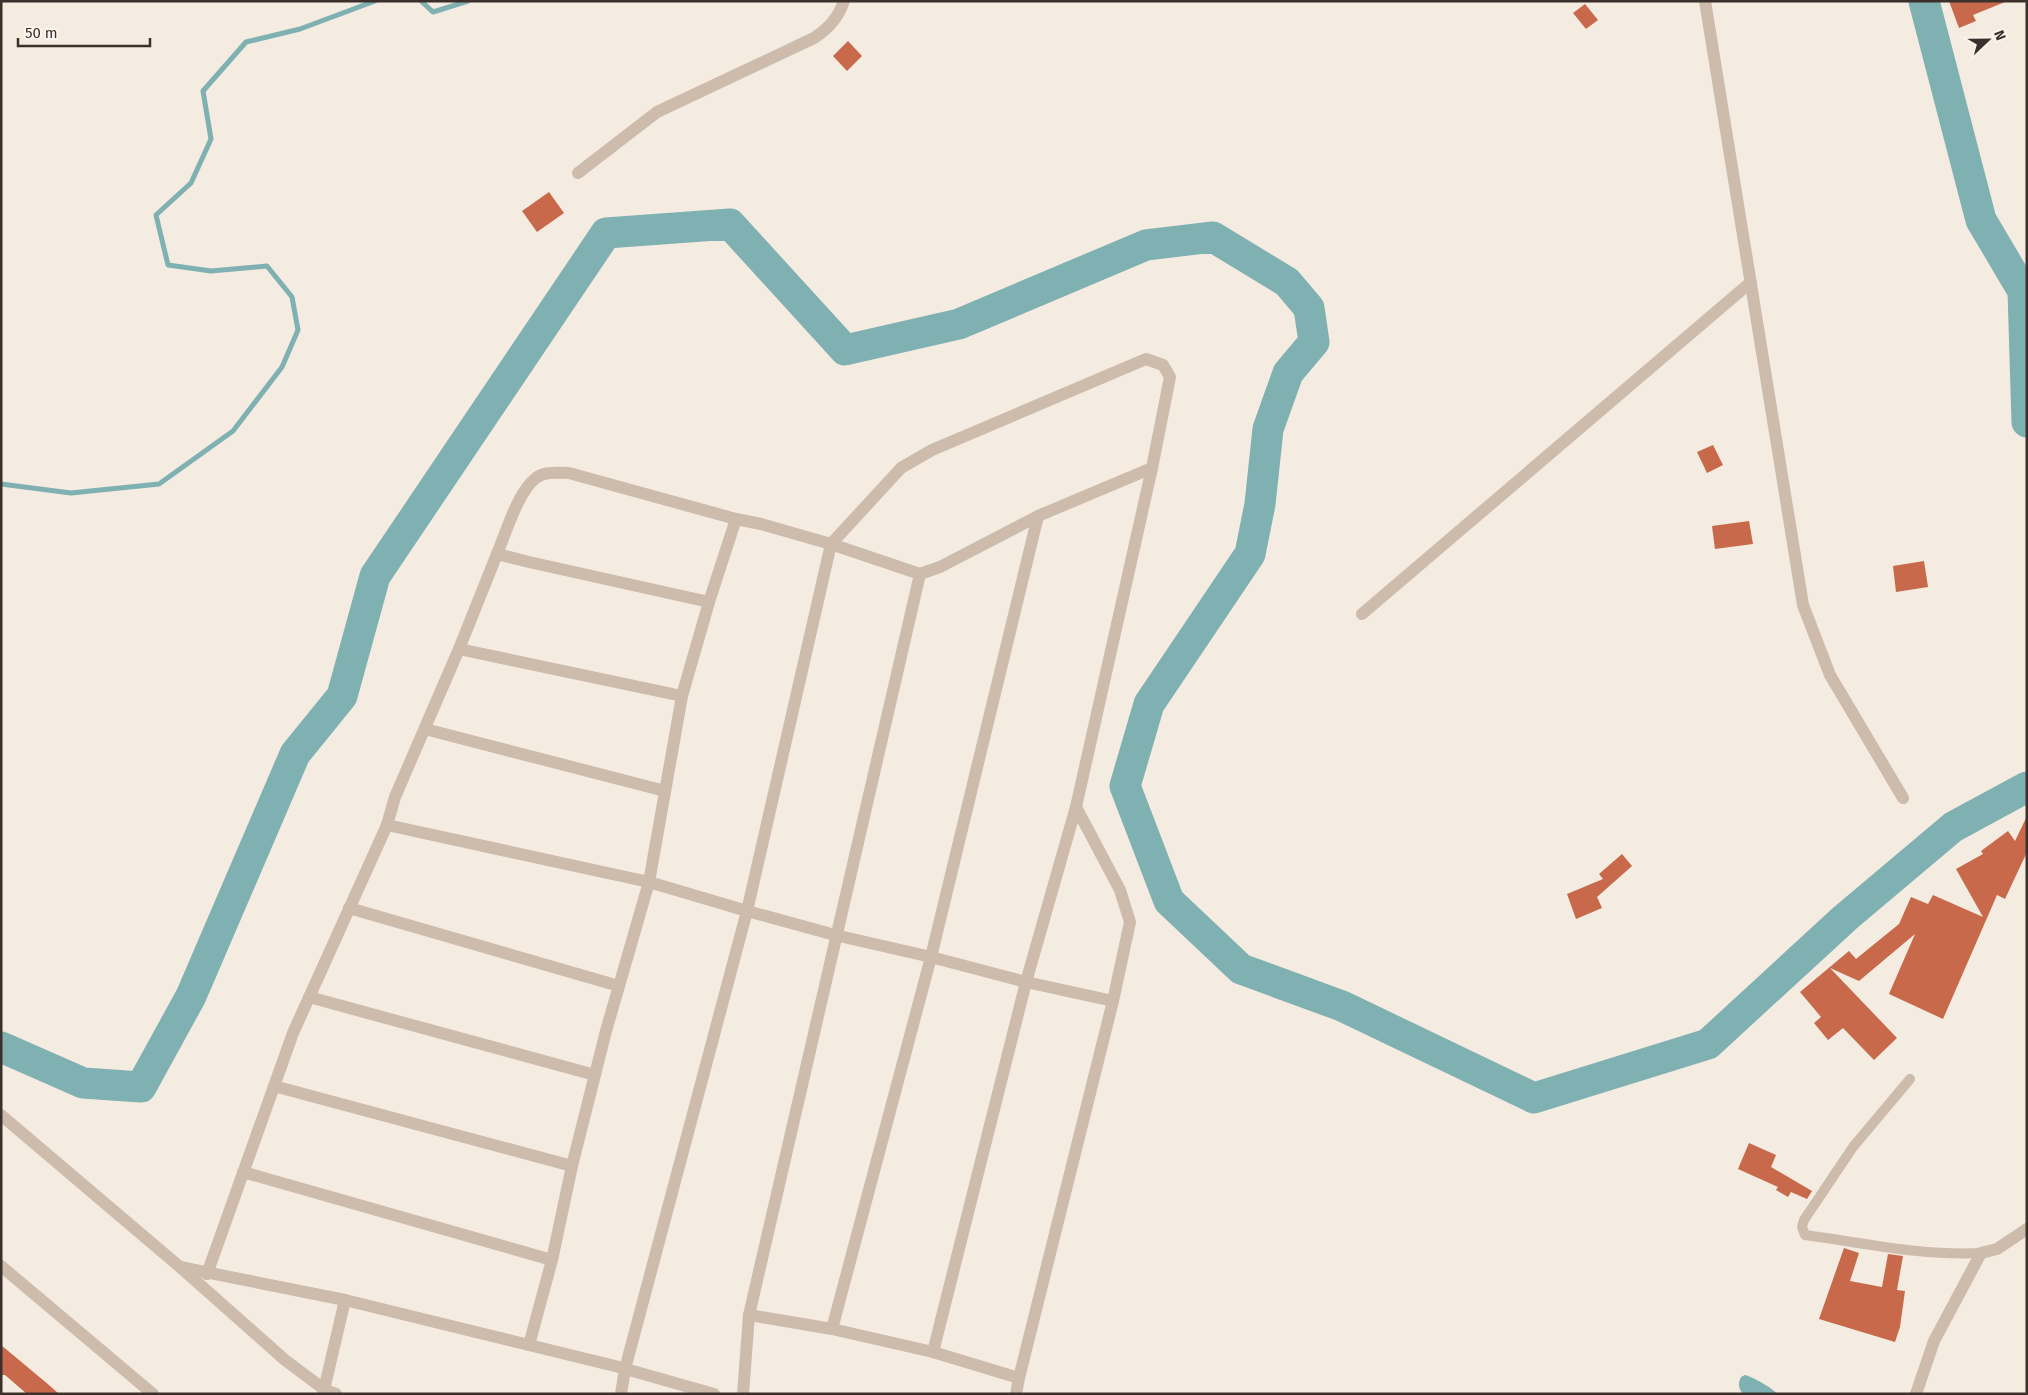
<svg xmlns="http://www.w3.org/2000/svg" width="2028" height="1395" font-family="'Fira Sans',sans-serif">
<style>
.water{fill:#7fb0b2}
.lines{fill:none;stroke-linecap:round;stroke-linejoin:round}
.stream{stroke:#7fb0b2;stroke-width:5}
.river{stroke:#7fb0b2;stroke-width:31}
.building{fill:#c8694b}
.lane{stroke:#cdbbac;stroke-width:10}
.street{stroke:#cdbbac;stroke-width:12}
</style>
<rect width="100%" height="100%" fill="#f4ebe1"/>
<path class="water" d="M 1745,1375 C 1751,1376 1774,1389 1777,1394 L 1743,1394 C 1738,1388 1738,1383 1741,1377 Z"/>
<g class="lines">
<g class="stream">
<polyline points="421,1 433,12 468,1"/>
<polyline points="1,484 71,493 159,484 233,431 282,367 298,330 292,297 267,266 211,271 168,265 156,215 191,183 211,139 203,91 246,42 300,29 375,1"/>
</g>
<g class="river">
<polyline points="1924,1 1981,220 2023,291 2027,422"/>
<polyline points="1,1047 83,1083 141,1087 191,996 295,754 342,696 375,576 606,233 730,224 845,350 959,324 1146,245 1213,237 1287,282 1309,308 1314,342 1288,373 1268,429 1260,504 1250,554 1149,704 1125,786 1169,901 1241,969 1342,1006 1534,1098 1708,1044 1845,918 1953,827 2027,787"/>
</g>
</g>
<g class="building">
<polygon points="1949,1 2005,1 2005,2 1973,15 1976,21 1959,28"/>
<polygon points="1585,4 1598,20 1586,29 1573,13"/>
<polygon points="848,41 862,56 847,71 833,56"/>
<polygon points="549,192 564,213 537,232 522,211"/>
<polygon points="1713,445 1723,465 1707,473 1697,452"/>
<polygon points="1749,521 1753,544 1715,549 1712,526"/>
<polygon points="1924,561 1928,587 1896,592 1893,566"/>
<polygon points="2027,816 2027,852 2005,899 1997,895 1943,1019 1889,994 1915,934 1859,981 1830,968 1897,1038 1874,1060 1843,1028 1828,1040 1814,1023 1821,1017 1800,992 1849,951 1856,959 1899,924 1911,897 1928,904 1933,895 1983,917 1956,869 1983,854 1981,851 2008,831 2015,841"/>
<polygon points="1622,854 1632,866 1597,897 1602,908 1576,919 1567,894 1603,879 1599,874"/>
<polygon points="1749,1143 1776,1155 1771,1167 1812,1191 1807,1199 1791,1192 1788,1197 1776,1190 1778,1187 1738,1169"/>
<polygon points="1844,1248 1859,1253 1850,1281 1882,1287 1888,1254 1903,1256 1897,1290 1905,1291 1900,1327 1895,1342 1819,1319"/>
<polygon points="1,1345 49,1385 59,1394 27,1394 5,1375 1,1375"/>
</g>
<g class="lines">
<path class="lane" d="M 1910,1079 L 1853,1147 L 1804,1220 L 1802,1227 L 1805,1235 C 1865,1243 1920,1256 1981,1253"/>
<g class="street">
<polyline points="1705,1 1803,605 1830,675 1903,798"/>
<path d="M 578,173 L 657,112 L 814,38 C 829,28 838,18 844,1"/>
<polyline points="1038,516 1152,468"/>
<path d="M 497,554 C 506,533 518,491 536,478 C 545,471 558,473 569,473 L 736,519"/>
<polyline points="709,602 736,519 761,524 831,544 920,574 940,567 1038,516 931,957 832,1329"/>
<polyline points="1362,614 1751,282"/>
<polyline points="459,649 682,696"/>
<polyline points="425,729 665,791"/>
<polyline points="349,908 619,986"/>
<polyline points="309,997 595,1075"/>
<polyline points="274,1086 572,1166 552,1260 529,1345"/>
<polyline points="1,1115 180,1267 285,1360 325,1390 336,1394"/>
<polyline points="572,1166 606,1031 649,882 682,696 709,602 529,562 497,554 459,649 395,797 387,825 649,882 747,911 835,935 931,957 1026,982 1113,1001"/>
<polyline points="243,1172 552,1260"/>
<polyline points="1,1266 153,1394"/>
<polyline points="180,1267 345,1300 615,1366 714,1394"/>
<polyline points="207,1274 293,1033 387,825"/>
<polyline points="749,1315 832,1329 933,1352 1019,1378 1113,1001 1130,922 1120,890 1076,807"/>
<polyline points="323,1394 345,1300"/>
<polyline points="621,1394 625,1369 747,911 831,544 901,468 932,450 1146,359 1163,365 1170,377 1152,468 1076,807 1026,982 933,1352"/>
<polyline points="743,1394 749,1315 920,574"/>
<polyline points="1016,1394 1019,1378"/>
<polyline points="1916,1394 1934,1341 1981,1253 1997,1249 2027,1229"/>
</g>
</g>
<rect width="2028" height="1395" fill="none" stroke="#3b302b" stroke-width="5"/>
<g transform="translate(1988 40) rotate(68)" stroke="#fbf5ee" stroke-width="4" paint-order="stroke">
<path d="M0-4L9 19L0 12L-9 19Z" fill="#3b302b"/>
<text y="-8" font-size="14" font-weight="bold" text-anchor="middle" fill="#3b302b">N</text>
</g>
<path d="M18 38v8h132v-8" fill="none" stroke="#3b302b" stroke-width="2.5"/>
<text x="25" y="38" font-size="15" fill="#3b302b" stroke="#fbf5ee" stroke-width="4" paint-order="stroke">50 m</text>
</svg>
